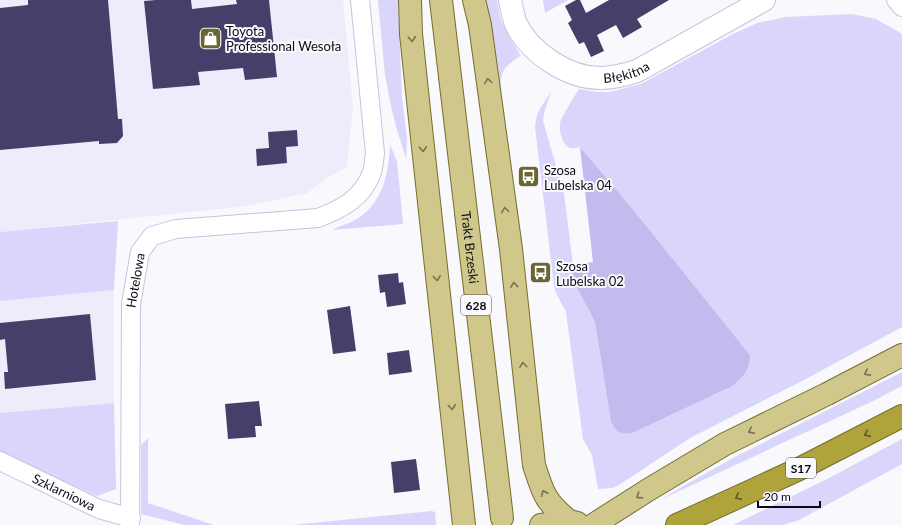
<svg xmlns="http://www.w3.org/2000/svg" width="902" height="525" font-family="Lato,sans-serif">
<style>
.built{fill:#edecfa}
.green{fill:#d9d5fb}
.water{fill:#c1bbee}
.building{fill:#463f6a}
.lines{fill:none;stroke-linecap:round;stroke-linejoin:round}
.minor-casing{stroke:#c6c3de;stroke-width:20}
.tertiary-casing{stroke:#c6c3de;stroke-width:24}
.primary-casing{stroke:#766d2e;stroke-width:24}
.motorway-casing{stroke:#766d2e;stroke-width:24}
.minor{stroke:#fff;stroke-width:18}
.tertiary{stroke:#fff;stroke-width:22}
.primary{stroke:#cfc88a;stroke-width:22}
.motorway{stroke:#afa33c;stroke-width:22}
.oneway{stroke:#777254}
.oneway2{stroke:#5d5628}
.labels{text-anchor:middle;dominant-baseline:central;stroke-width:4;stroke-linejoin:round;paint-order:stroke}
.shield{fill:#f8f8fd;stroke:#525159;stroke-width:1}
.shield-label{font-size:12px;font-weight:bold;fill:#0b0a13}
.poi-label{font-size:13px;fill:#0b0a13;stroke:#f8f8fd;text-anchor:start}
.street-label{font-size:13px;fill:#0b0a13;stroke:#f8f8fd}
</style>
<rect width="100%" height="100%" fill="#f8f8fd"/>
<g class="built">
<polygon points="0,0 343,0 353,108 347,167 329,177 307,193 247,206 0,232"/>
<polygon points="114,290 114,403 0,413 0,301"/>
</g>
<g class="green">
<polygon points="378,0 398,0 402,97 407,138 406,158 397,130 391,106 385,75"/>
<path d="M 476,0 L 497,0 L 501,20 L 509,36 L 521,56 C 515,59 508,64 504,70 C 496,84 504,123 505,139 Z"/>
<polygon points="543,0 568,0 545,13"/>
<path d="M 852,14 L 876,19 L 902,34 L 902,327 L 804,380 L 690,438 L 619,485 L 612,488 L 598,489 L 592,455 L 583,439 L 566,312 L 556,293 L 554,286 L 535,127 C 536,112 543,104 551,92 L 544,113 L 543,121 L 564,193 L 573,265 L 573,280 L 595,322 L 611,422 L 750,355 L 631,207 L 580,147 C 576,148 571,149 568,147 C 561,142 558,126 561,120 C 566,109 573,99 579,89 L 596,92 L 610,92 L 641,84 L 733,34 L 757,23 L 786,17 Z"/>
<path d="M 390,145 L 397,161 L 403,224 L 332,230 C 339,226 348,224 355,220 C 382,205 389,174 390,145 Z"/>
<polygon points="118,221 114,290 0,301 0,232"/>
<polygon points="902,372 902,386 871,402 662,499 680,488 733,458"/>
<polygon points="114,403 116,489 97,496 0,453 0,413"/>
<polygon points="148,438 148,503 214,525 185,525 141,514 141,445"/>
<polygon points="902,439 902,464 799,520 783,525 733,525 827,479"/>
<polygon points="432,511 435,512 436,525 292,525"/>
</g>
<path class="water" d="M 580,147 L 631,207 L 750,355 C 749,371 744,376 732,386 L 632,433 C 620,435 617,432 611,422 L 595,322 L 573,280 L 573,265 L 593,262 Z"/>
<g class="building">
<polygon points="28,0 108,0 118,119 122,119 123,136 117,143 99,144 99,141 0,150 0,8 28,5"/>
<polygon points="156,0 191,0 192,9 237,4 236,0 269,0 277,77 245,80 243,68 198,72 200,85 153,89 144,1"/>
<polygon points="576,0 580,0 586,13 609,0 669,0 637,19 642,27 623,38 616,25 597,35 604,51 591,57 584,42 579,44 568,23 572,20 565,6"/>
<polygon points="297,130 298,146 286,147 287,163 257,166 256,149 269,148 268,132"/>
<polygon points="398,273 399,283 403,282 406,304 387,307 385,292 380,293 378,275"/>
<polygon points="350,306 356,351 333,354 327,310"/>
<polygon points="90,314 96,380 5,389 4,372 8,372 5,339 0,340 0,323"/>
<polygon points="409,350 412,372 389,375 387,353"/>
<polygon points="259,401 262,426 255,426 256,437 228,439 225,404"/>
<polygon points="416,459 420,490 394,493 391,462"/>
</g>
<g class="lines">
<defs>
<g id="minor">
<polyline points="896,0 902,7"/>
<path id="s1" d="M 0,461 L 99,509 L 131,518"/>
<path id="s2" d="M 130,525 L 131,304 L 140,252 L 152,236 L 176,229 L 318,218 C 342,209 363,198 372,172 C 374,166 374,159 375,153 L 360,0"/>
</g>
<g id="tertiary">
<path id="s3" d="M 510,0 C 512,8 513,17 516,24 C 530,53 568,78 600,78 C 613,78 625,75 637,71 L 764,0"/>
</g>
<g id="primary">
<polyline points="410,0 411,34 419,110 464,525"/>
<path id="s4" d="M 441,0 L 502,518"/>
<path d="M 474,0 L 480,25 L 511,249 L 534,465 C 543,493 545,502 569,521"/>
<polyline points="541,525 569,521 577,523"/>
<polyline points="593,525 648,490 725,444 827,394 902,355"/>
</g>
<polyline id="motorway" points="677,525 797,470 902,416"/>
</defs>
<use href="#minor" class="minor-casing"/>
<use href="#tertiary" class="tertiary-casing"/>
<use href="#primary" class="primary-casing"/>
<use href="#motorway" class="motorway-casing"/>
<use href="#minor" class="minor"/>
<use href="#tertiary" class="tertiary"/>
<use href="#primary" class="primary"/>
<use href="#motorway" class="motorway"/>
</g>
<defs><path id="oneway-chevron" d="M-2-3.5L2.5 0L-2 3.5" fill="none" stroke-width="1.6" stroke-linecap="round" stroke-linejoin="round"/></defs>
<g class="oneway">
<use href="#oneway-chevron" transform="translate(412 39) rotate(85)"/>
<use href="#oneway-chevron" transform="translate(488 81) rotate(-98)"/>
<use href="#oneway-chevron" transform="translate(423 149) rotate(84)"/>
<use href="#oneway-chevron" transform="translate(505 210) rotate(-98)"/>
<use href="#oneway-chevron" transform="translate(437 278) rotate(83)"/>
<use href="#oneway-chevron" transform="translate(514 285) rotate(-96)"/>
<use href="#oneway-chevron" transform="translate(523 365) rotate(-97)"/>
<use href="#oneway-chevron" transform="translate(867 373) rotate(152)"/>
<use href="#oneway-chevron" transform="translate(452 407) rotate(83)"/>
<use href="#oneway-chevron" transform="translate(751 431) rotate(154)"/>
<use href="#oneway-chevron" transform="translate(544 493) rotate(-115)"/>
<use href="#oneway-chevron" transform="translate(639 496) rotate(147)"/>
</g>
<g class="oneway2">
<use href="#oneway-chevron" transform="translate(867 434) rotate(153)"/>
<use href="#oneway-chevron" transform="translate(738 497) rotate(155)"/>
</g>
<defs>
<symbol id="shop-square" viewBox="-11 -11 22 22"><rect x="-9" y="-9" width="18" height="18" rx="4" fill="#6b6531" stroke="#f8f8fd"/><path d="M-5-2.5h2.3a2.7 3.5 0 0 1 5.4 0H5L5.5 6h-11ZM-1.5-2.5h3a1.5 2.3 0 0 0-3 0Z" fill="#fff"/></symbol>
<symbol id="bus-square" viewBox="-11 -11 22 22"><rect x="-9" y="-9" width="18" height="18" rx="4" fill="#6b6531" stroke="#f8f8fd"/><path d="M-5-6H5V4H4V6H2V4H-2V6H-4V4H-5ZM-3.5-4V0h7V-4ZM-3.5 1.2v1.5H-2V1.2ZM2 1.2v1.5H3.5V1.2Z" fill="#fff"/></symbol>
</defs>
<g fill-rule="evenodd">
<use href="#shop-square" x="198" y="26" width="25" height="25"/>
<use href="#bus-square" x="516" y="164" width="25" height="25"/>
<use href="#bus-square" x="528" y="260" width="25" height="25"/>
</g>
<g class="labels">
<g class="shield">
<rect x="461" y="295" width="30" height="20" rx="3"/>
<rect x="786" y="458" width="30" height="20" rx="3"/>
</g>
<g class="shield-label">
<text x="476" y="305">628</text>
<text x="801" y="468">S17</text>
</g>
<g class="poi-label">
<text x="226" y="31">Toyota<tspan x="226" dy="15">Professional Wesoła</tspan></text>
<text x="544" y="170">Szosa<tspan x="544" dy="15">Lubelska 04</tspan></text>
<text x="556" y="266">Szosa<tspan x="556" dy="15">Lubelska 02</tspan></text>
</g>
<g class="street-label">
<text stroke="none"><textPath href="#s3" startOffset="156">Błękitna</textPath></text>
<text stroke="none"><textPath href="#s4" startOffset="249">Trakt Brzeski</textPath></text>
<text stroke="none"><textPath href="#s2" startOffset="245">Hotelowa</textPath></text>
<text stroke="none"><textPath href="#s1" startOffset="71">Szklarniowa</textPath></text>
</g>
</g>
<path d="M758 501v6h62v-6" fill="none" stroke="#0b0a13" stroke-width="2"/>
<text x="764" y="501" font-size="12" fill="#0b0a13" stroke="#f8f8fd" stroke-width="3" paint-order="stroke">20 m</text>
</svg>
